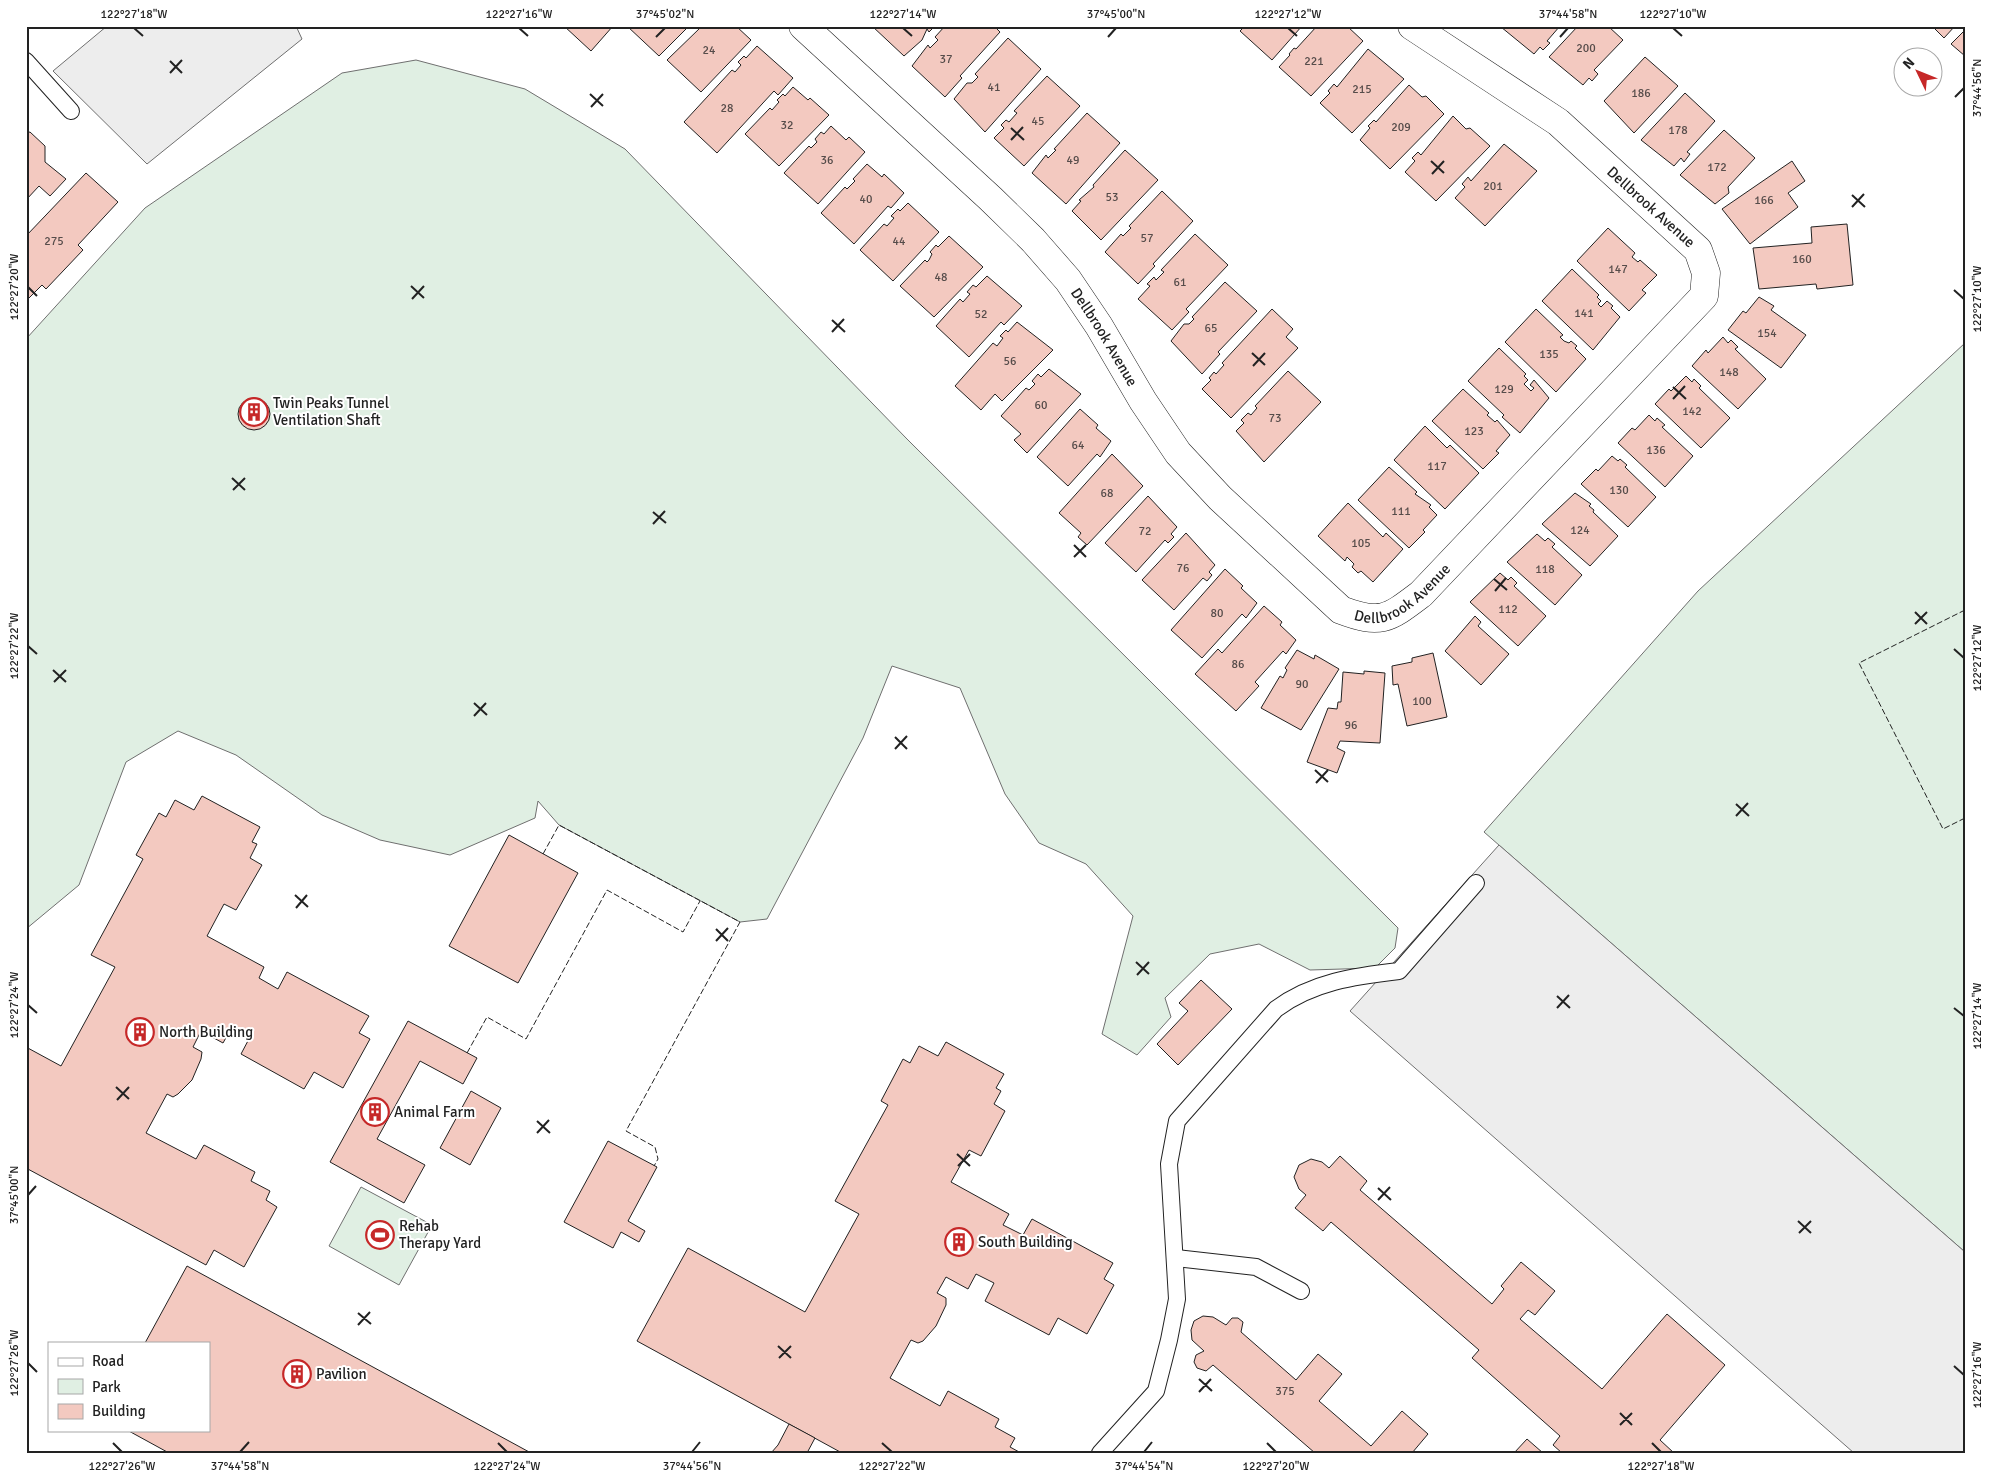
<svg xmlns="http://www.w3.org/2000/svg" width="1991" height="1479" font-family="Signika,sans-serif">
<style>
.green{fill:#e0efe3;stroke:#6f6f6f}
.parking{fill:#ededed;stroke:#6f6f6f}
.building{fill:#f3c9c0;stroke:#222}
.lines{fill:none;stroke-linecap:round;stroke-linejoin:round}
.lane-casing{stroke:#222;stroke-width:18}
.street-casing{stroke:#222;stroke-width:29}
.lane{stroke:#fff;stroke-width:16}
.street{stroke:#fff;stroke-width:28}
.fence{stroke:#222;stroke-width:1;stroke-dasharray:6 2.5;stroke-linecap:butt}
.ticks{fill:none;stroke:#222;stroke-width:2}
.labels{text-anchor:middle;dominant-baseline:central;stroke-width:4;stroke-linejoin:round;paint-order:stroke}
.number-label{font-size:12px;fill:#564c4a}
.street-label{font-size:15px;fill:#222;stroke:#fff}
.poi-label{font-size:15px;fill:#222;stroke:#fff;text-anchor:start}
.neatline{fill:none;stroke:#222;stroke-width:2}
.ticks-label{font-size:12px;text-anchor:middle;fill:#222}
</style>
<rect width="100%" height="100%" fill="#fff"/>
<g class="green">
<polygon points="416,60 525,89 625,149 907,439 1398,928 1395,948 1375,968 1310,970 1259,944 1210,954 1165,998 1171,1017 1137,1055 1102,1034 1133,916 1086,864 1039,843 1005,794 960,688 892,666 863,738 767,919 740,922 559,825 538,801 535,818 450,855 380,840 322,815 236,755 178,731 126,762 79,885 26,929 26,339 145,208 342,73"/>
<polygon points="1965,343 1965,1252 1484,832 1698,591"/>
<polygon points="361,1187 432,1225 399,1285 329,1246"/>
</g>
<g class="parking">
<polygon points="107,26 296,26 302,39 147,164 53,71"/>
<polygon points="1499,845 1965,1252 1965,1453 1854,1453 1350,1011"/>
</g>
<g class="building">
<polygon points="564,26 613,26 591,51"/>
<polygon points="627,26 689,26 659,56"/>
<polygon points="698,26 736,26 751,40 701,92 667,60 700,28"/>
<polygon points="872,26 935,26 929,32 927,29 922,40 904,56"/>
<polygon points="945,26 994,26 1000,32 960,76 962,78 945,97 912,66 928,45 930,48 938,40 935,37"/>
<polygon points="1245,26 1302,26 1272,60 1240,31"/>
<polygon points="1317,26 1347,26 1363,41 1311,96 1279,67 1290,55 1289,54 1294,48 1296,49"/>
<polygon points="1560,26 1547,41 1550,43 1543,50 1540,47 1534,54 1501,27"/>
<polygon points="1578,26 1608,26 1623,40 1594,70 1598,74 1592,81 1589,78 1583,85 1549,57"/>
<polygon points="1932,26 1955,26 1944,38"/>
<polygon points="1965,30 1965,56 1951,44"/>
<polygon points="1008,38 1041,69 985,132 954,99 967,83 972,83 978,77 975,74"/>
<polygon points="757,46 793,78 778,95 774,91 717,153 684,122 732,70 735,72 741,65 738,62 744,56 746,58"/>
<polygon points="1368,49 1404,79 1352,133 1320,103 1330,93 1328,91 1334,84 1337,87"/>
<polygon points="1645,57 1678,86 1634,133 1604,101"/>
<polygon points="1047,76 1080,106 1024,166 994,138 1004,128 1001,125 1006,120 1009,122 1017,113 1014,111"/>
<polygon points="1409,85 1422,97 1426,96 1444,114 1390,169 1360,140 1370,128 1368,126 1374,120 1376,122"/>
<polygon points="793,87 808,100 810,98 829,115 779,166 745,134 770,108 772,110 779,102 777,100 783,94 785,96"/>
<polygon points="1685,93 1715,121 1687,152 1690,154 1684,162 1681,158 1674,166 1641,140"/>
<polygon points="1087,113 1120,143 1066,204 1032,173 1046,155 1048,158 1056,150 1054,149"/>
<polygon points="1453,116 1466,129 1470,128 1490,146 1436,201 1405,172 1415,161 1412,158 1418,152 1421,155"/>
<polygon points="831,126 846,140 849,137 865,152 818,204 784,173 809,146 811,148 817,142 815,139 821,132 824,134"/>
<polygon points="1724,130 1755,158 1728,187 1729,193 1715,204 1680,175"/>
<polygon points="30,132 45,146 45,162 66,179 50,196 39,186 26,200 26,133"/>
<polygon points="1504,144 1537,171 1485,226 1455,198 1465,187 1462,184 1468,177 1471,181"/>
<polygon points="1125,150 1158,180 1101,240 1072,211 1081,201 1079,200 1094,187 1093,185"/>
<polygon points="1792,161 1805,181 1788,193 1798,207 1750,244 1722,209"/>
<polygon points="867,164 882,177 884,174 904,193 891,208 888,206 854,244 821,213 845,187 847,189 855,181 853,179"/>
<polygon points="86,173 118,202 78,245 83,250 46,289 42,285 26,301 26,236"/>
<polygon points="1162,191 1193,221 1153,264 1155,266 1138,284 1105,252 1121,234 1123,236 1131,228 1129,226"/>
<polygon points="908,203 939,232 893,281 860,250 884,224 887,226 894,218 891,216 898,209 900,211"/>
<polygon points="1847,224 1853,285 1817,289 1816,284 1759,289 1753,248 1812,243 1811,227"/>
<polygon points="1608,228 1635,253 1632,257 1638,262 1640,260 1657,275 1642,290 1646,293 1629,311 1577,261"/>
<polygon points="1195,234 1228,265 1186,309 1189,312 1172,330 1138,299 1150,286 1147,284 1154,277 1156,280 1164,272 1161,270"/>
<polygon points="949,236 983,267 934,317 900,286 925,260 927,262 929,260 932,254 930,252 936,245 938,247"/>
<polygon points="1572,269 1599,295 1597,297 1601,301 1598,304 1601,307 1607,301 1613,306 1611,308 1620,317 1593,350 1542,301"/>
<polygon points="987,276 1022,306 1004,325 1001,322 969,357 936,326 960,299 963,302 970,294 967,292 973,285 976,287"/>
<polygon points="1225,282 1257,311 1218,352 1220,354 1202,374 1171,341 1184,324 1189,324 1194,319 1192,317"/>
<polygon points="1759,297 1774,306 1771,310 1806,335 1781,368 1728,330 1743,311 1746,313"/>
<polygon points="1272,309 1293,329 1286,337 1298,348 1231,418 1202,389 1211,380 1209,378 1214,372 1216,374 1224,365 1222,363"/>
<polygon points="1536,309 1563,335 1560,337 1564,341 1569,343 1571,341 1577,346 1575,348 1586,359 1556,392 1505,342"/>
<polygon points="1017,322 1053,350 1002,401 995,394 981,410 955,386 993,343 997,346 1003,338 1000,336 1006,330 1008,332"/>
<polygon points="1723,337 1728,343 1731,340 1738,347 1735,349 1766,379 1738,409 1692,366 1706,350 1708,353"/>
<polygon points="1499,348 1526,374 1524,376 1528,380 1524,384 1531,391 1534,388 1530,385 1534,380 1549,398 1520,433 1502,417 1504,415 1468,381"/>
<polygon points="1049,369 1081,394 1027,453 1014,440 1021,434 1001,416 1026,388 1029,390 1035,384 1032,381 1038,374 1041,377"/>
<polygon points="1288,371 1321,402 1264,462 1236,431 1244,423 1241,420 1248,413 1251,415 1257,408 1255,406"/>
<polygon points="1686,376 1692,382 1694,379 1701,386 1699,388 1730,418 1701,448 1655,404 1669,389 1671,391"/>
<polygon points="1463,389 1489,413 1487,415 1495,422 1497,420 1510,435 1496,451 1499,453 1483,469 1432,421"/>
<circle cx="254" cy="414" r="16"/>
<polygon points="1080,409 1098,425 1096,428 1111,441 1100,457 1097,454 1068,486 1037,457"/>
<polygon points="1649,415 1655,421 1657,418 1665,425 1662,427 1693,456 1665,487 1618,443 1632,428 1635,430"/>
<polygon points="1425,426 1447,448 1450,445 1479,473 1445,509 1394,460"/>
<polygon points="1112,454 1143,486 1087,545 1078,537 1081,533 1059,513"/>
<polygon points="1612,456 1618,461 1620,459 1627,465 1625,467 1656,497 1628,527 1581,484 1596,469 1598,471"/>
<polygon points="1389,467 1417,492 1415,494 1431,505 1429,507 1437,515 1423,530 1425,532 1409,548 1358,500"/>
<polygon points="1575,493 1591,504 1589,506 1594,510 1593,512 1618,536 1590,566 1542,524"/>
<polygon points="1148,496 1177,527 1171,534 1174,537 1168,543 1165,540 1136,572 1105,543"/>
<polygon points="1348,503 1383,537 1386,533 1403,549 1373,582 1361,571 1358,573 1352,567 1354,564 1347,557 1345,561 1318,536"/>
<polygon points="1186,533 1215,565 1209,572 1212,575 1207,581 1203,578 1174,610 1142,580"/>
<polygon points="1537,534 1545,541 1548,538 1555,544 1552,547 1582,575 1555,605 1507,562"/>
<polygon points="1225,569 1243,586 1241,588 1257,603 1246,618 1242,614 1202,658 1171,630"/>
<polygon points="1500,573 1508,580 1511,577 1517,583 1514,586 1546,616 1518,646 1470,602"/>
<polygon points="1264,606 1282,622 1280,625 1296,640 1286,654 1283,651 1255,682 1259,686 1236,711 1195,674 1218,649 1222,653"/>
<polygon points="1475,616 1481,622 1478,626 1509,654 1481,685 1445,651"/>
<polygon points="1297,650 1314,659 1315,655 1339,669 1301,730 1261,708 1280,676 1283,678 1287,670 1285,668"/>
<polygon points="1433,653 1447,717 1407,726 1398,684 1393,685 1392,666 1412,662 1412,658"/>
<polygon points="1364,671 1385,673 1380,743 1340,741 1337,748 1345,752 1337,773 1307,762 1328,708 1337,709 1338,702 1341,702 1343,672 1364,674"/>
<polygon points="202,796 260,827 252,842 257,844 250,858 262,865 236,910 224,904 207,936 264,967 259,978 278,989 287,972 369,1016 359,1033 370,1039 343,1088 314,1072 304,1089 241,1054 250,1037 232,1027 223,1043 201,1031 193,1047 202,1052 201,1059 192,1080 178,1094 173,1097 167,1094 146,1133 196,1159 204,1145 255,1172 251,1181 270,1191 266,1200 277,1207 244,1267 214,1250 206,1265 26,1168 26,1047 61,1066 115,967 91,955 143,859 136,855 159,813 166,817 175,800 194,810"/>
<polygon points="509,835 578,873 518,983 449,946"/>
<polygon points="1201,980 1232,1009 1178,1065 1157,1044 1188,1011 1179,1003"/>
<polygon points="408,1021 477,1058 463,1084 420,1061 377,1139 425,1165 404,1203 330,1162"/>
<polygon points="946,1042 1004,1074 996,1088 1001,1091 994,1104 1005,1111 981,1156 969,1150 951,1182 1009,1214 1003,1225 1023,1235 1032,1219 1113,1263 1104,1279 1114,1285 1087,1334 1058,1318 1049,1335 985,1301 994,1283 976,1274 968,1289 946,1277 937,1293 946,1298 946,1305 936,1326 923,1341 918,1343 911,1340 890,1378 940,1406 948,1391 999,1419 995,1427 1015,1438 1010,1447 1021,1453 842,1453 637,1341 688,1248 805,1312 859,1214 835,1201 888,1105 881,1101 903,1059 910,1063 919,1046 938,1056"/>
<polygon points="471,1091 501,1108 470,1165 440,1148"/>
<polygon points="608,1141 657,1167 628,1221 645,1231 639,1242 621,1232 613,1248 564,1222"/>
<polygon points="1340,1156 1367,1181 1360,1190 1492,1304 1504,1289 1501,1286 1521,1262 1555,1291 1535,1315 1528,1310 1520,1319 1602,1389 1667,1314 1725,1365 1660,1440 1674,1453 1562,1453 1553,1445 1560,1436 1472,1358 1479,1350 1331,1222 1323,1231 1295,1208 1306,1195 1299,1189 1294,1177 1299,1165 1311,1159 1322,1162 1329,1168"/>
<polygon points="187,1266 441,1404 531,1453 169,1453 127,1430 209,1430 209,1343 145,1343"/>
<polygon points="1203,1316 1213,1317 1226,1325 1232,1318 1238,1318 1243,1322 1241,1332 1296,1380 1318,1354 1342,1374 1319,1401 1371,1446 1402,1411 1428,1434 1412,1453 1315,1453 1213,1365 1206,1371 1197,1368 1194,1362 1196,1355 1204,1351 1192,1340 1191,1330 1194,1321"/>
<polygon points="789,1424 815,1438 807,1453 771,1453 778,1445"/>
<polygon points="1527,1439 1543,1453 1514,1453"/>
</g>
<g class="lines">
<defs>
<g id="lane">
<polyline points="26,61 71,111"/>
<polyline points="1176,1258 1256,1267 1301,1291"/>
<path d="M 1100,1453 L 1156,1391 L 1169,1340 L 1177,1299 L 1169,1164 L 1177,1121 L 1276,1009 C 1312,982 1355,976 1399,971 L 1476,883"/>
</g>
<g id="street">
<path id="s1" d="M 803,26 L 991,199 L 1033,240 L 1068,280 L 1099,326 L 1143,401 L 1178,453 L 1220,498 L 1341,610 C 1381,625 1388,619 1421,594 L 1704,296 L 1706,273 L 1698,250 L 1558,122 L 1412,26"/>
</g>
</defs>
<use href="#lane" class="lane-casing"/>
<use href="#street" class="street-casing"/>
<use href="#lane" class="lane"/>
<use href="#street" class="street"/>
<g class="fence">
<polyline points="1965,610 1859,663 1943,829 1965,818"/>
<polyline points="543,854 559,825 740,922 626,1131 655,1147 658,1159 654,1166"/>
<polyline points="467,1053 487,1017 526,1039 607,890 683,932 700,901"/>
</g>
</g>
<path class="ticks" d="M 134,28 L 143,36M 519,28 L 528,36M 903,28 L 912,36M 1288,28 L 1297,36M 1673,28 L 1682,36M 656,37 L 665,28M 1108,37 L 1116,28M 1560,37 L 1568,28M 170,61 L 182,73M 170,73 L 182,60M 590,94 L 603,106M 1955,97 L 1964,88M 591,107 L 603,94M 1011,128 L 1024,140M 1011,140 L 1023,127M 1431,161 L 1444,173M 1432,174 L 1444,161M 1852,195 L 1865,207M 1852,207 L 1864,194M 411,286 L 424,298M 28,287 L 37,296M 1954,290 L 1964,299M 412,299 L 424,286M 832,320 L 845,332M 832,332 L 844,319M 1252,353 L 1265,365M 1253,366 L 1265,353M 1673,387 L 1686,399M 1673,399 L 1685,386M 232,478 L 245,490M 233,490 L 245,478M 653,512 L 666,523M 653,524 L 665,511M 1074,545 L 1086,557M 1074,557 L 1086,545M 1494,579 L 1507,590M 1495,591 L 1506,578M 1915,612 L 1927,624M 1915,624 L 1927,612M 28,646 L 37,654M 1954,649 L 1964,658M 53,670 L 66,682M 54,682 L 66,670M 474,703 L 487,715M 474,716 L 486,703M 895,737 L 907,749M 895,749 L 907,736M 1315,770 L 1328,782M 1316,783 L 1328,770M 1736,804 L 1749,816M 1736,816 L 1748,803M 295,895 L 308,907M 296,908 L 307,895M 716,929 L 728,941M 716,941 L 728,928M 1136,962 L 1149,974M 1137,975 L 1149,962M 1557,996 L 1570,1008M 28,1005 L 37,1013M 1557,1008 L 1569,995M 1954,1008 L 1964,1016M 116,1087 L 129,1099M 117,1100 L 129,1087M 537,1121 L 550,1133M 537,1133 L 549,1120M 957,1154 L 970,1166M 958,1166 L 970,1154M 1378,1188 L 1391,1200M 28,1195 L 36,1186M 1378,1200 L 1390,1187M 1798,1221 L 1811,1233M 1799,1233 L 1811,1221M 358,1313 L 371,1324M 358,1325 L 370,1312M 778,1346 L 791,1358M 779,1358 L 791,1346M 28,1363 L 37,1372M 1954,1366 L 1964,1375M 1199,1379 L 1212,1391M 1199,1392 L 1211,1379M 1620,1413 L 1632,1425M 1620,1425 L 1632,1413M 113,1443 L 122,1452M 498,1443 L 507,1452M 882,1443 L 892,1452M 1267,1443 L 1276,1452M 1652,1443 L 1661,1452M 240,1452 L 249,1442M 692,1452 L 700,1442M 1144,1452 L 1152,1442"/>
<defs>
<symbol id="building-ring" viewBox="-11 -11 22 22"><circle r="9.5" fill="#fff" stroke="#c62828" stroke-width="1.5"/><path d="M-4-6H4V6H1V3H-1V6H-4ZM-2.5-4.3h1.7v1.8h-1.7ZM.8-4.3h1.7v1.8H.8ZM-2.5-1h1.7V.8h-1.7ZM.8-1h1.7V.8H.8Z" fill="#c62828"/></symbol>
<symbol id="stadium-ring" viewBox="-11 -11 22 22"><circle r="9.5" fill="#fff" stroke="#c62828" stroke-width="1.5"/><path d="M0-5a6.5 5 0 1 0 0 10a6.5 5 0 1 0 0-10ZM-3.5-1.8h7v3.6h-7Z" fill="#c62828"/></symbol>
</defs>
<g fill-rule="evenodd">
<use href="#building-ring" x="238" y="396" width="32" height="32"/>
<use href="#building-ring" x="124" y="1016" width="32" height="32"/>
<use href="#building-ring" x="359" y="1096" width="32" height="32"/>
<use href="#stadium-ring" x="364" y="1219" width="32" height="32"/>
<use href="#building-ring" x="943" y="1226" width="32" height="32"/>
<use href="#building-ring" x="281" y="1358" width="32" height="32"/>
</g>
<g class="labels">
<g class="number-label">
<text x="1586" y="48">200</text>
<text x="709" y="50">24</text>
<text x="946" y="59">37</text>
<text x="1314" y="61">221</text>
<text x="994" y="87">41</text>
<text x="1362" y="89">215</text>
<text x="1641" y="93">186</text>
<text x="727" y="108">28</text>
<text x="1038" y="121">45</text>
<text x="787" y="125">32</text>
<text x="1401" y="127">209</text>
<text x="1678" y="130">178</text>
<text x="827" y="160">36</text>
<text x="1073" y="160">49</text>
<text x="1717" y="167">172</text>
<text x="1493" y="186">201</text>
<text x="1112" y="197">53</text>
<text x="866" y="199">40</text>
<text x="1764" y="200">166</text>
<text x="1147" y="238">57</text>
<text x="54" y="241">275</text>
<text x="899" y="241">44</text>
<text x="1802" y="259">160</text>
<text x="1618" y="269">147</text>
<text x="941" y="277">48</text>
<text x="1180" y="282">61</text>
<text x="1584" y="313">141</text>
<text x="981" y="314">52</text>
<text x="1211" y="328">65</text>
<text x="1767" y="333">154</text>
<text x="1549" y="354">135</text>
<text x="1010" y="361">56</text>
<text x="1729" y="372">148</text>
<text x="1504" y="389">129</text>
<text x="1041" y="405">60</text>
<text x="1692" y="411">142</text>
<text x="1275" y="418">73</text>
<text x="1474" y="431">123</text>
<text x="1078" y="445">64</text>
<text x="1656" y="450">136</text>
<text x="1437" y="466">117</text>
<text x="1619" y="490">130</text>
<text x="1107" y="493">68</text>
<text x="1401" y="511">111</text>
<text x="1580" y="530">124</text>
<text x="1145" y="531">72</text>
<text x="1361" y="543">105</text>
<text x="1183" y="568">76</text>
<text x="1545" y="569">118</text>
<text x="1508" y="609">112</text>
<text x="1217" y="613">80</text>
<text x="1238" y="664">86</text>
<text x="1302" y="684">90</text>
<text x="1422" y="701">100</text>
<text x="1351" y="725">96</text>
<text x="1285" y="1391">375</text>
</g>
<g class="street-label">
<text transform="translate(1651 207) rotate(42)">Dellbrook Avenue</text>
<text stroke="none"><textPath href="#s1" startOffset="435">Dellbrook Avenue</textPath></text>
<text stroke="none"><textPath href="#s1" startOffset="869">Dellbrook Avenue</textPath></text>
</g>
<g class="poi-label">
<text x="273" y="403">Twin Peaks Tunnel<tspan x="273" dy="17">Ventilation Shaft</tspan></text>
<text x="159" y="1032">North Building</text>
<text x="394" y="1112">Animal Farm</text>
<text x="399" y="1226">Rehab<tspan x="399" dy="17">Therapy Yard</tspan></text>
<text x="978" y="1242">South Building</text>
<text x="316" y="1374">Pavilion</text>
</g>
</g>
<rect width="1991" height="1479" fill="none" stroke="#ffffff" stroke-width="55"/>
<rect x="48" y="1342" width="162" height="90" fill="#ffffff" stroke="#a7a7a7"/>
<rect x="58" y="1358" width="25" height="8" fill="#ffffff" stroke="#a7a7a7"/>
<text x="92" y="1366" font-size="15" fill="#222222">Road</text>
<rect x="58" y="1379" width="25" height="15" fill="#e0efe3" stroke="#a7a7a7"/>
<text x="92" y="1392" font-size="15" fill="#222222">Park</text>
<rect x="58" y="1404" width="25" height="15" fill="#f3c9c0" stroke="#a7a7a7"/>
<text x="92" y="1416" font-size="15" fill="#222222">Building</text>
<g transform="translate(1918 72) rotate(313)"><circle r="24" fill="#ffffff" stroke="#a7a7a7"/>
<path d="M0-4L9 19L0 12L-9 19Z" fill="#c62828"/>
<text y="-8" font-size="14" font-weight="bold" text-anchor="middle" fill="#222222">N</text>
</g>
<rect x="28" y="28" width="1936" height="1424" class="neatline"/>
<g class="ticks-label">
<text x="134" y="18">122°27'18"W</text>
<text x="519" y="18">122°27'16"W</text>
<text x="665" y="18">37°45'02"N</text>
<text x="903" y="18">122°27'14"W</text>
<text x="1116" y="18">37°45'00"N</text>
<text x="1288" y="18">122°27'12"W</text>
<text x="1568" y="18">37°44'58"N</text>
<text x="1673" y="18">122°27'10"W</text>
<text transform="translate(1977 88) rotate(-90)" y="4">37°44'56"N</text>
<text transform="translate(14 287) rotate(-90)" y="4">122°27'20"W</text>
<text transform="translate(1977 299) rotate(-90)" y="4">122°27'10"W</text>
<text transform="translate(14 646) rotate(-90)" y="4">122°27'22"W</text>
<text transform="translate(1977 658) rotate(-90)" y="4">122°27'12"W</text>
<text transform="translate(14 1005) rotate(-90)" y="4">122°27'24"W</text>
<text transform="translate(1977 1016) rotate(-90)" y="4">122°27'14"W</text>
<text transform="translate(14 1195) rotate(-90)" y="4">37°45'00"N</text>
<text transform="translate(14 1363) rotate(-90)" y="4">122°27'26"W</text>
<text transform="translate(1977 1375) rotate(-90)" y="4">122°27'16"W</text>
<text x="122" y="1470">122°27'26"W</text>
<text x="240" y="1470">37°44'58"N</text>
<text x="507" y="1470">122°27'24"W</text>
<text x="692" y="1470">37°44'56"N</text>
<text x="892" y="1470">122°27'22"W</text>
<text x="1144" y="1470">37°44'54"N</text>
<text x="1276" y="1470">122°27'20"W</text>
<text x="1661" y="1470">122°27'18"W</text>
</g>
</svg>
